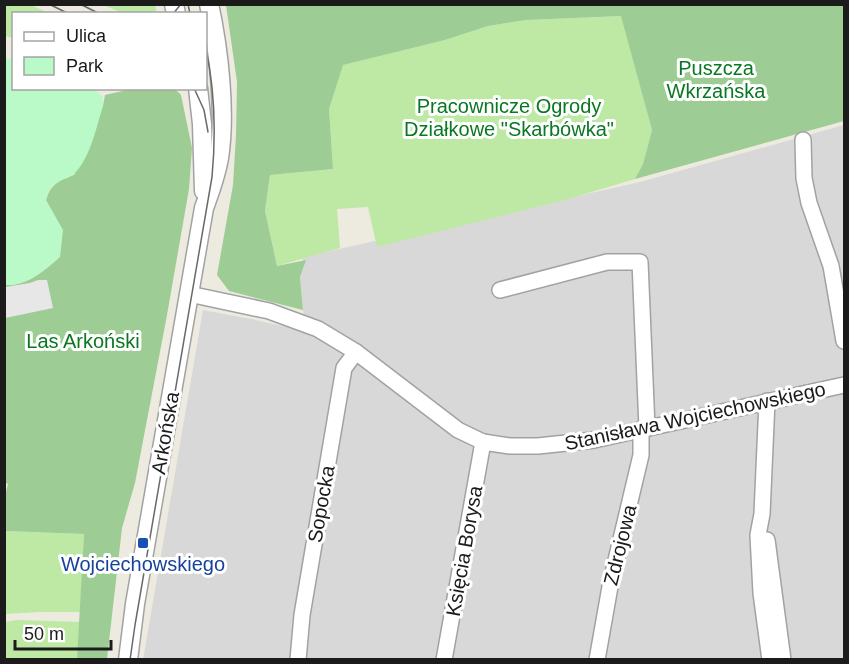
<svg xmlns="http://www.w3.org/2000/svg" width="849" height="664" font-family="Arial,sans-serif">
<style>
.residential{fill:#d9d8d8}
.grass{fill:#bde9a4}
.forest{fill:#9dcd94}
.park{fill:#baf9c8}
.parking{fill:#e7e7e7}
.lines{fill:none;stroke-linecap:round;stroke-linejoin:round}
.minor-casing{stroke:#a2a2a2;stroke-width:18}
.tertiary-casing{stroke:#a2a2a2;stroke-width:21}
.minor{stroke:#fff;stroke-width:15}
.tertiary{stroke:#fff;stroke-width:18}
.tram{stroke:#696969;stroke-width:1.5}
.transit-dot{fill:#1a4fb4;stroke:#fff;stroke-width:2}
.labels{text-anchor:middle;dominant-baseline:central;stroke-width:6;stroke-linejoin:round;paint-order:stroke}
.park-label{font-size:20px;fill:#0a7822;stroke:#fff}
.street-label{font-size:20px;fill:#1b1b1b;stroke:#fff}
.transit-label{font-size:20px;fill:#164399;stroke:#fff}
</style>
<rect width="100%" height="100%" fill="#edeae0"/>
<polygon class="residential" points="844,125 844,659 143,660 203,310 251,319 305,331 300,277 303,257 640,182"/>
<g class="grass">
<polygon points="5,5 31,5 48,13 14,14 13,38 5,36"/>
<polygon points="103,5 155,5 157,13 123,13"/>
<polygon points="622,16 652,130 643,164 635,179 565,200 377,247 368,207 337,209 340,248 277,266 265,211 270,175 333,169 329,109 342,65 445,40 488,26 526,20"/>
<polygon points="5,531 84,534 80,612 39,612 5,614"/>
<polygon points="17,620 80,622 77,659 5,659 5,622"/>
</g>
<g class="forest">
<polygon points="226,5 844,5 844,121 635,179 643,164 652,130 621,16 526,20 488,26 445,40 343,65 329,109 333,169 270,175 265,211 277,266 306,260 300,277 303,310 229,291 217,275 233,185 236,135 237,82"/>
<path d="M 131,89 L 175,89 L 181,95 L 192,148 L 189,189 L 167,315 L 135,483 L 122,528 L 107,659 L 77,659 L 84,534 L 5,531 L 5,495 L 8,484 L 4,482 L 5,285 C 28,286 43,271 60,257 L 46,200 C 50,185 60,179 74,175 L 103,106 L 105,95 Z"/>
</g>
<path class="park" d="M 13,58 L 14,88 L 94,89 L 103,97 L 103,106 C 96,128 91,155 76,172 C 66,183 52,176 46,200 L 63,230 L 60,257 C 44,271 28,286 4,285 L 4,59 Z"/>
<polygon class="parking" points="38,280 47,280 53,308 5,318 5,287 30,283"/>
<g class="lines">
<defs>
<g id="minor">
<polyline points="803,140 804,178 809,203 831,266 844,341"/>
<polyline points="500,290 607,262 640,262 647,428"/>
<polyline points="189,294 269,311 318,329 356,352 458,430 483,442 510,446 538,446 594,440 844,385"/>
<polyline points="767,401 762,514 758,535 761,593 770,660"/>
<polyline points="767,540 783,660"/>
<polyline points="298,660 302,615 344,368 356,352"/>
<polyline points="444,660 483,442"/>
<polyline points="597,660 611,581 641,455 641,430"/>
</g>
<g id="tertiary">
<polyline points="174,4 176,14"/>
<polyline points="198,88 202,124 204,191"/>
<path d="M 128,660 L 135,604 L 204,208 C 210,192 216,175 219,158 C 226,113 219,50 209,4"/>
</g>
</defs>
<use href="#minor" class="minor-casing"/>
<use href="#tertiary" class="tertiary-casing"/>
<use href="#minor" class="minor"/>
<use href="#tertiary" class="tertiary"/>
<g class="tram">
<polyline points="49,4 69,14"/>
<polyline points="80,4 100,14"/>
<polyline points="188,4 190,14"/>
<polyline points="173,14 181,4"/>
<polyline points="194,88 204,110 208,132"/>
<path d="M 130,660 L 135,625 L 212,177 C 216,134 215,91 206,49"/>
</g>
</g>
<rect class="transit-dot" x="137" y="537" width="12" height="12" rx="3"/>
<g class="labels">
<g class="park-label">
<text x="716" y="68">Puszcza<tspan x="716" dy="23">Wkrzańska</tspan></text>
<text x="509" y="106">Pracownicze Ogrody<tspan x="509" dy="23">Działkowe "Skarbówka"</tspan></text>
<text x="83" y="341">Las Arkoński</text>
</g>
<g class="street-label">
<text transform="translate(695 416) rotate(-12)">Stanisława Wojciechowskiego</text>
<text transform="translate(165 433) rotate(-80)">Arkońska</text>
<text transform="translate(321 504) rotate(-80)">Sopocka</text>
<text transform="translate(620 545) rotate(-76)">Zdrojowa</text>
<text transform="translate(464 551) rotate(-80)">Księcia Borysa</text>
</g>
<g class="transit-label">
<text x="143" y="564">Wojciechowskiego</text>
</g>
</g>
<rect width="849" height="664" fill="none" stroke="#1b1b1b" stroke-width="12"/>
<rect x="12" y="12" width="195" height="78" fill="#ffffff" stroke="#a4a4a4" stroke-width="1.5"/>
<rect x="24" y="32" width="30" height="9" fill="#ffffff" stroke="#a4a4a4" stroke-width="1.5"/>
<text x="66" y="42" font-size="18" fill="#1b1b1b">Ulica</text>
<rect x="24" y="57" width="30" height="18" fill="#baf9c8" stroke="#a4a4a4" stroke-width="1.5"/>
<text x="66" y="72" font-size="18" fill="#1b1b1b">Park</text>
<path d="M15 640v9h96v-9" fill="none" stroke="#1b1b1b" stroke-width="3"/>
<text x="24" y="640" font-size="18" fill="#1b1b1b" stroke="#ffffff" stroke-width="4.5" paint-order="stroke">50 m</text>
</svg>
